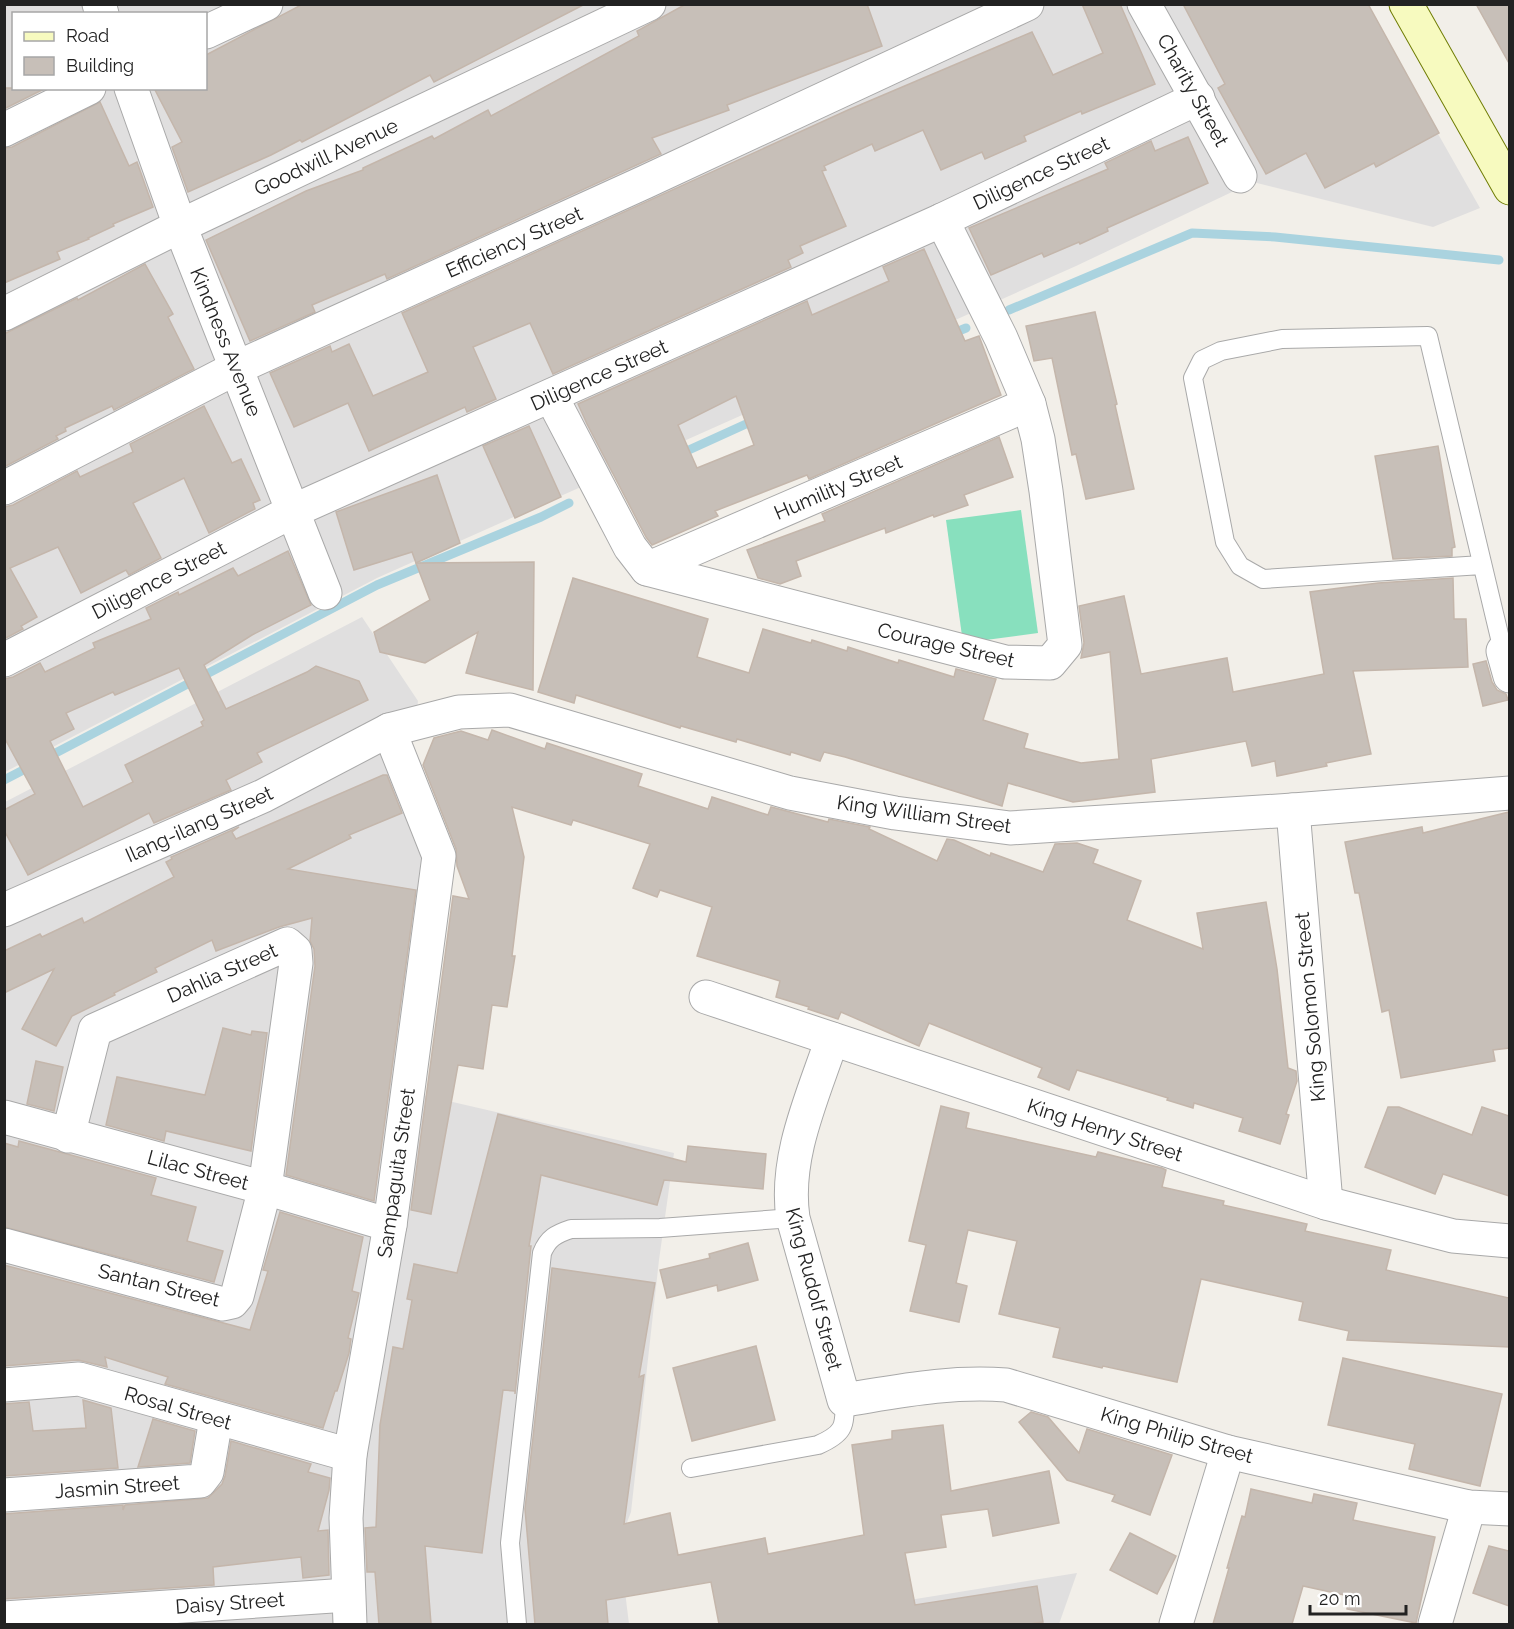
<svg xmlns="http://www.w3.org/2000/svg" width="1514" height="1629" font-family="Raleway,sans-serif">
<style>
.residential{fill:#e0dfdf;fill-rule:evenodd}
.pitch{fill:#88e0be}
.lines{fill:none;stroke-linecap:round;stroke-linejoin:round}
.stream{stroke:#aad3df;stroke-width:9}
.building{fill:#c7bfb8;stroke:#c4b6ab;stroke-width:1.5;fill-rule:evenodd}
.lane-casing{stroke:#a9a9a9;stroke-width:20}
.street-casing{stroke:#a9a9a9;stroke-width:35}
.secondary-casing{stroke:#707d05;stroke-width:35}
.lane{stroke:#fff;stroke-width:18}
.street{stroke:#fff;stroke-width:33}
.secondary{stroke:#f7fabf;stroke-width:33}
.labels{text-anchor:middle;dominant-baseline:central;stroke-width:4.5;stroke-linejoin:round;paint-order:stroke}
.street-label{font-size:20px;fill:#222;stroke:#fff}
</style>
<rect width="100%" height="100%" fill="#f2efe9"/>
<g class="residential">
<path d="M 5,5 L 1365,5 L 1480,208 L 1433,227 L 1253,182 L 1076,266 L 377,578 L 5,772 ZM 14,14 L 206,14 L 206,88 L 14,88 Z"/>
<polygon points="362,617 418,701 412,748 455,864 418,1094 674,1153 659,1260 631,1512 619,1543 629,1624 5,1624 5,802"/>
<polygon points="1077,1573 1059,1624 761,1624"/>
</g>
<polygon class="pitch" points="1021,510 1038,633 963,643 946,520"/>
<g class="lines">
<g class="stream">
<polyline points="1009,310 1192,233 1275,237 1499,260"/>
<polyline points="949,335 966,328"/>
<polyline points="680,454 757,419"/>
<polyline points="46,758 377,585 541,517 569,503"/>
<polyline points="4,780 31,766"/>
</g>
</g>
<g class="building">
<polygon points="303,4 585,4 434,82 430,75 302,142 300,140 271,155 188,192 172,147 182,142 154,88 206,88 206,55"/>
<polygon points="686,4 867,4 882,46 727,105 729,110 652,138 661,154 387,279 385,274 312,305 315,312 250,341 206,240 306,191 363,170 363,168 432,136 434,139 488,110 491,116 639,36 637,31"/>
<polygon points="1082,4 1120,4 1155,84 1082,114 1081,111 1024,136 1026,141 985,159 982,152 941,170 923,130 875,151 872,144 824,166 826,170 822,171 846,226 800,246 803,253 788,260 791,267 553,374 530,323 473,347 496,399 467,412 465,407 369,451 348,403 294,427 270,373 330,346 332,352 349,344 373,396 428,372 402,313 848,110 1032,32 1053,75 1103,53"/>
<polygon points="1183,4 1368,4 1439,133 1376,167 1374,163 1325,188 1306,153 1266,174 1218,88 1225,84"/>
<polygon points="1476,4 1509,4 1509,63"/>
<polygon points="4,88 46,88 4,109"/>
<polygon points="100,102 129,166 137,162 153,207 113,224 114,226 88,238 89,239 57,252 60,259 4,283 4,148 12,147"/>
<polygon points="1188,137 1208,183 1107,228 1108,231 1080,244 1079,242 1044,257 1042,253 991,275 969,228 1108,169 1105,163 1151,141 1155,151"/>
<path d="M 924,249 L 965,341 L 979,336 L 1001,395 L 809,479 L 807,475 L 715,511 L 718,516 L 652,545 L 646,537 L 587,424 L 578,404 L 807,301 L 812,315 L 889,281 L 883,267 ZM 736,396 L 754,445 L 697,468 L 678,425 Z"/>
<polygon points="145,264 173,314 168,317 194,369 114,410 112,406 65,428 66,431 56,436 58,439 4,467 4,334 77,298 78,300"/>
<polygon points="1095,312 1117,404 1115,405 1134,489 1086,499 1076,454 1072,455 1052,358 1034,361 1026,326"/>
<polygon points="204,406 232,463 241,459 260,500 253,503 255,509 209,533 184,478 133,503 161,558 129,575 126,570 81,593 58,547 10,568 37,617 21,626 23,629 4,639 4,507 13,505 77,471 80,477 133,452 130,444"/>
<polygon points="529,426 561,497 515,518 483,446"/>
<polygon points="999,437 1013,477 964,495 968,505 934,517 933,515 886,533 885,528 796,561 801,576 780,584 758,578 747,550 825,521 822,514"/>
<polygon points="1438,446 1455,547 1452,548 1452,556 1393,559 1375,456"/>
<polygon points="437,475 460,543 416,563 412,552 354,570 336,512"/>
<path d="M 288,551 L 311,605 L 252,635 L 204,665 L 226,709 L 307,672 L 316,666 L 359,681 L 368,700 L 257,753 L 262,762 L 226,780 L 231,790 L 154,823 L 149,813 L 28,875 L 4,830 L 4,810 L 35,794 L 4,737 L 4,679 L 13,677 L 40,663 L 45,672 L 95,648 L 93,643 L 151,619 L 146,608 L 178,592 L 179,595 L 233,568 L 238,576 ZM 179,668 L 204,720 L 201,722 L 203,726 L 125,765 L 133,782 L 83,807 L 50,741 L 74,729 L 66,713 L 113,692 L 115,695 Z"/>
<polygon points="534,562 533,690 466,673 478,632 425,663 380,652 374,632 430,600 416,563"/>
<polygon points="573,578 708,619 697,657 749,673 763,629 811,643 812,640 847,651 848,647 898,663 899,660 954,677 956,669 996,679 983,720 1028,734 1024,748 1081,763 1119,759 1110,652 1081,658 1084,643 1079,606 1124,596 1141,674 1227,658 1233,692 1324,674 1310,592 1378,583 1453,578 1454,619 1466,619 1468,667 1353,671 1371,754 1326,763 1327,766 1277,776 1275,761 1252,766 1246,741 1151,759 1155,792 1073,802 1008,783 1002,806 845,757 824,752 820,761 791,752 790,755 737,739 736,742 681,726 680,728 576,695 574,703 538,692"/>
<polygon points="1486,661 1492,682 1497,690 1506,694 1508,700 1483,706 1473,664"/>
<polygon points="492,730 545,749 547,743 642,774 638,786 708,809 712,797 768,815 771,807 828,822 829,819 870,827 869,829 937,861 947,839 954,840 990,856 991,853 1043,872 1055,844 1077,843 1098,850 1093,863 1141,881 1127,920 1203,949 1197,913 1266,902 1277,969 1288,1068 1296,1071 1297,1081 1286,1114 1289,1115 1280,1144 1239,1131 1243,1118 1194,1103 1193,1108 1167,1100 1168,1098 1077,1070 1069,1090 1038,1077 1042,1068 929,1023 919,1046 841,1012 838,1019 808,1009 809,1007 776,997 780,981 697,956 712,907 660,890 657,897 633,888 650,844 573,820 571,825 512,807 524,857 512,956 515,956 507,1007 492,1005 483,1069 458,1065 431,1214 411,1210 453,896 469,899 457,866 456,849 423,765 434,738 461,731 488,740"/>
<polygon points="383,775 387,775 402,813 349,835 351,838 288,869 416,890 374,1201 286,1175 315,966 314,949 310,941 312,918 279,927 216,951 212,940 155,968 157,972 114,993 115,995 72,1016 56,1046 22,1029 54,969 4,993 4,951 40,934 42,937 82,918 84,923 174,877 166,862 172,859 171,857 239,827 232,832 236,839"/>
<polygon points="1509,812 1509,1048 1493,1050 1495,1061 1401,1078 1389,1010 1382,1012 1359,893 1355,893 1345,842 1422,827 1423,833"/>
<polygon points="223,1028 251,1035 252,1031 267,1033 251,1151 166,1131 164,1141 106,1125 117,1077 205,1095"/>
<polygon points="36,1061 63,1067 54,1111 27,1104"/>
<polygon points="941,1106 969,1113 966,1128 1096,1157 1098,1152 1162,1168 1166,1170 1162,1187 1224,1201 1223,1205 1307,1224 1305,1231 1391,1250 1386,1270 1509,1298 1509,1347 1347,1340 1349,1331 1299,1320 1303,1302 1201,1279 1177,1382 1103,1366 1102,1368 1053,1357 1060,1328 999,1314 1017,1241 968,1230 956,1283 967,1286 959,1322 910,1311 926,1245 909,1241"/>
<polygon points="1388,1107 1399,1107 1472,1135 1482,1107 1509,1116 1509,1196 1443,1174 1435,1194 1365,1167"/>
<polygon points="498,1114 686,1162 688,1146 766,1154 763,1189 664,1180 657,1205 541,1175 529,1246 531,1246 515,1394 515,1391 503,1390 482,1553 425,1546 431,1624 379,1624 375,1572 367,1572 365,1528 376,1527 380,1425 393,1347 403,1349 412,1300 407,1299 414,1264 457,1273"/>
<polygon points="19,1141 156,1178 151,1195 196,1207 187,1241 223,1251 214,1282 4,1227 4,1143 18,1147"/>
<polygon points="280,1212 363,1237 352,1291 359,1293 348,1338 351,1339 349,1353 337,1391 335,1391 323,1428 165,1384 168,1377 105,1357 107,1367 78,1360 4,1366 4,1265 250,1330 268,1271 263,1270"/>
<polygon points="748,1243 758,1280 718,1291 717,1285 667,1298 660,1270 710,1258 709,1254"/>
<polygon points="552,1268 655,1283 639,1377 644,1375 624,1524 670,1513 678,1555 765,1538 768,1554 864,1535 852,1445 892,1439 892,1431 943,1425 951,1491 1049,1471 1059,1523 993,1536 988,1509 941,1515 946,1547 905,1553 915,1605 1037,1586 1043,1622 1030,1624 719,1624 711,1582 606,1600 608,1624 535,1624 525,1509"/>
<polygon points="756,1346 775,1420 692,1441 673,1368"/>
<polygon points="1343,1358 1502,1394 1480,1486 1409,1469 1415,1444 1328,1425"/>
<polygon points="83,1400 111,1408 118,1468 4,1476 4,1404 29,1402 33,1431 86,1428"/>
<polygon points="1031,1412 1048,1417 1079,1453 1087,1429 1172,1455 1150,1515 1112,1501 1115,1495 1067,1480 1019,1422"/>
<polygon points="153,1419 195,1431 190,1463 138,1467"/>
<polygon points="231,1441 311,1464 308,1472 330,1478 329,1490 318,1531 328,1530 329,1575 303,1578 301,1557 213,1567 214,1585 4,1599 4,1514 123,1505 123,1510 125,1505 208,1498 222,1484 225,1476"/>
<polygon points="1251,1489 1312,1503 1314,1494 1357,1503 1353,1520 1435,1537 1416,1623 1347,1609 1349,1596 1303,1586 1292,1624 1213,1624 1229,1568 1227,1568 1242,1516 1245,1517"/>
<polygon points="1130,1533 1176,1556 1157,1594 1110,1570"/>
<polygon points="1489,1546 1509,1551 1509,1606 1473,1593"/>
</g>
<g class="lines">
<defs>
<g id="lane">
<polyline points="1482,565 1263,579 1240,566 1225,542 1193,378 1202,360 1221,351 1282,339 1428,336 1503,651"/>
<path d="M 691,1468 L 818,1445 C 843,1434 846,1427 844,1400"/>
<path d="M 517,1624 L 510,1543 L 542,1253 C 548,1238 556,1234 571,1229 L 660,1228 L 793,1218"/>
</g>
<g id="street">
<polyline points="99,4 102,14"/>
<polyline points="1144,4 1240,176"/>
<polyline points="206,32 266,4"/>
<polyline points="131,88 180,226 325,593"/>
<polyline points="4,130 89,88"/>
<polyline points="4,314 180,226 649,4"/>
<polyline points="551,396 630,547 647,569 1005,662 1050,663 1065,645 1046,491 1038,439 1029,404 1001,338 942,220"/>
<polyline points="4,488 236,368 645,182 1027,4"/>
<polyline points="647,569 1029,404"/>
<polyline points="1503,651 1510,676"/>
<polyline points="4,660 293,511 942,220 1198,98"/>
<polyline points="1293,810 1326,1203"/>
<polyline points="4,910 263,796 389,730 459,712 510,710 790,793 895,813 1010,828 1293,810 1510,793"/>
<polyline points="706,997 1326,1203 1453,1236 1510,1241"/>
<path d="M 832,1039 C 813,1096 784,1157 793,1218 L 844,1400 C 901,1391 948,1381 1006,1385 L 1228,1452 L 1469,1507 L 1510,1509"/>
<polyline points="4,1117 265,1188 390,1225"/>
<polyline points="4,1245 223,1304 232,1302 237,1296 265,1188 296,963 295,951 287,944 95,1030 68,1136"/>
<polyline points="4,1385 79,1379 350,1455"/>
<polyline points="4,1495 200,1481 207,1472 216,1419"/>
<polyline points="4,1618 348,1595"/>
<polyline points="350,1624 346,1518 350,1455 390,1225 439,856 389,730"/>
<polyline points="1176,1624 1228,1452"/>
<polyline points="1435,1624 1469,1507"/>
</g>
<polyline id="secondary" points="1406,4 1510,188"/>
</defs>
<use href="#lane" class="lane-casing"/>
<use href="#street" class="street-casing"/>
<use href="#secondary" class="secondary-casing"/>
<use href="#lane" class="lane"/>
<use href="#street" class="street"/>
<use href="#secondary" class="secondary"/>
</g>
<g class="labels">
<g class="street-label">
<text transform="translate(1193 90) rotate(61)">Charity Street</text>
<text transform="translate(326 157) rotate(-25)">Goodwill Avenue</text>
<text transform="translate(1041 173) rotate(-25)">Diligence Street</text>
<text transform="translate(514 242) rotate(-24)">Efficiency Street</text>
<text transform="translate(226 342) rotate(68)">Kindness Avenue</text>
<text transform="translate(599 375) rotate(-24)">Diligence Street</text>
<text transform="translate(838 487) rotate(-23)">Humility Street</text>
<text transform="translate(159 580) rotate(-27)">Diligence Street</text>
<text transform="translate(946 645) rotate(13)">Courage Street</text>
<text transform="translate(924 814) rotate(8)">King William Street</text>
<text transform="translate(199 824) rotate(-24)">Ilang-ilang Street</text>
<text transform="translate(222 973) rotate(-24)">Dahlia Street</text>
<text transform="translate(1310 1007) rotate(-95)">King Solomon Street</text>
<text transform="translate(1105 1130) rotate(18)">King Henry Street</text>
<text transform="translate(198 1170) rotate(15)">Lilac Street</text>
<text transform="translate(396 1173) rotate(-82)">Sampaguita Street</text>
<text transform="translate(159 1285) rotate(14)">Santan Street</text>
<text transform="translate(814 1289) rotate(75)">King Rudolf Street</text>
<text transform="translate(178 1408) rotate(16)">Rosal Street</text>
<text transform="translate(1177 1435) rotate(16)">King Philip Street</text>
<text transform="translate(117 1487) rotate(-4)">Jasmin Street</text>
<text transform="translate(230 1603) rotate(-4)">Daisy Street</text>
</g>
</g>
<rect width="1514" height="1629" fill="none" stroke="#222222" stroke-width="12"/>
<rect x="12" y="12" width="195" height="78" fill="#ffffff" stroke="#a7a7a7" stroke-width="1.5"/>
<rect x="24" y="32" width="30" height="9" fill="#f7fabf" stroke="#a7a7a7" stroke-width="1.5"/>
<text x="66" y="42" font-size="18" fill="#222222">Road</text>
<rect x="24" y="57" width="30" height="18" fill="#c7bfb8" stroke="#a7a7a7" stroke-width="1.5"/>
<text x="66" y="72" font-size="18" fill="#222222">Building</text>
<path d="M1310 1605v9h96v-9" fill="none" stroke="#222222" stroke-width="3"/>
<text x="1319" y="1605" font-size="18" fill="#222222" stroke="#ffffff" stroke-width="4.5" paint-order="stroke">20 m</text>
</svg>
